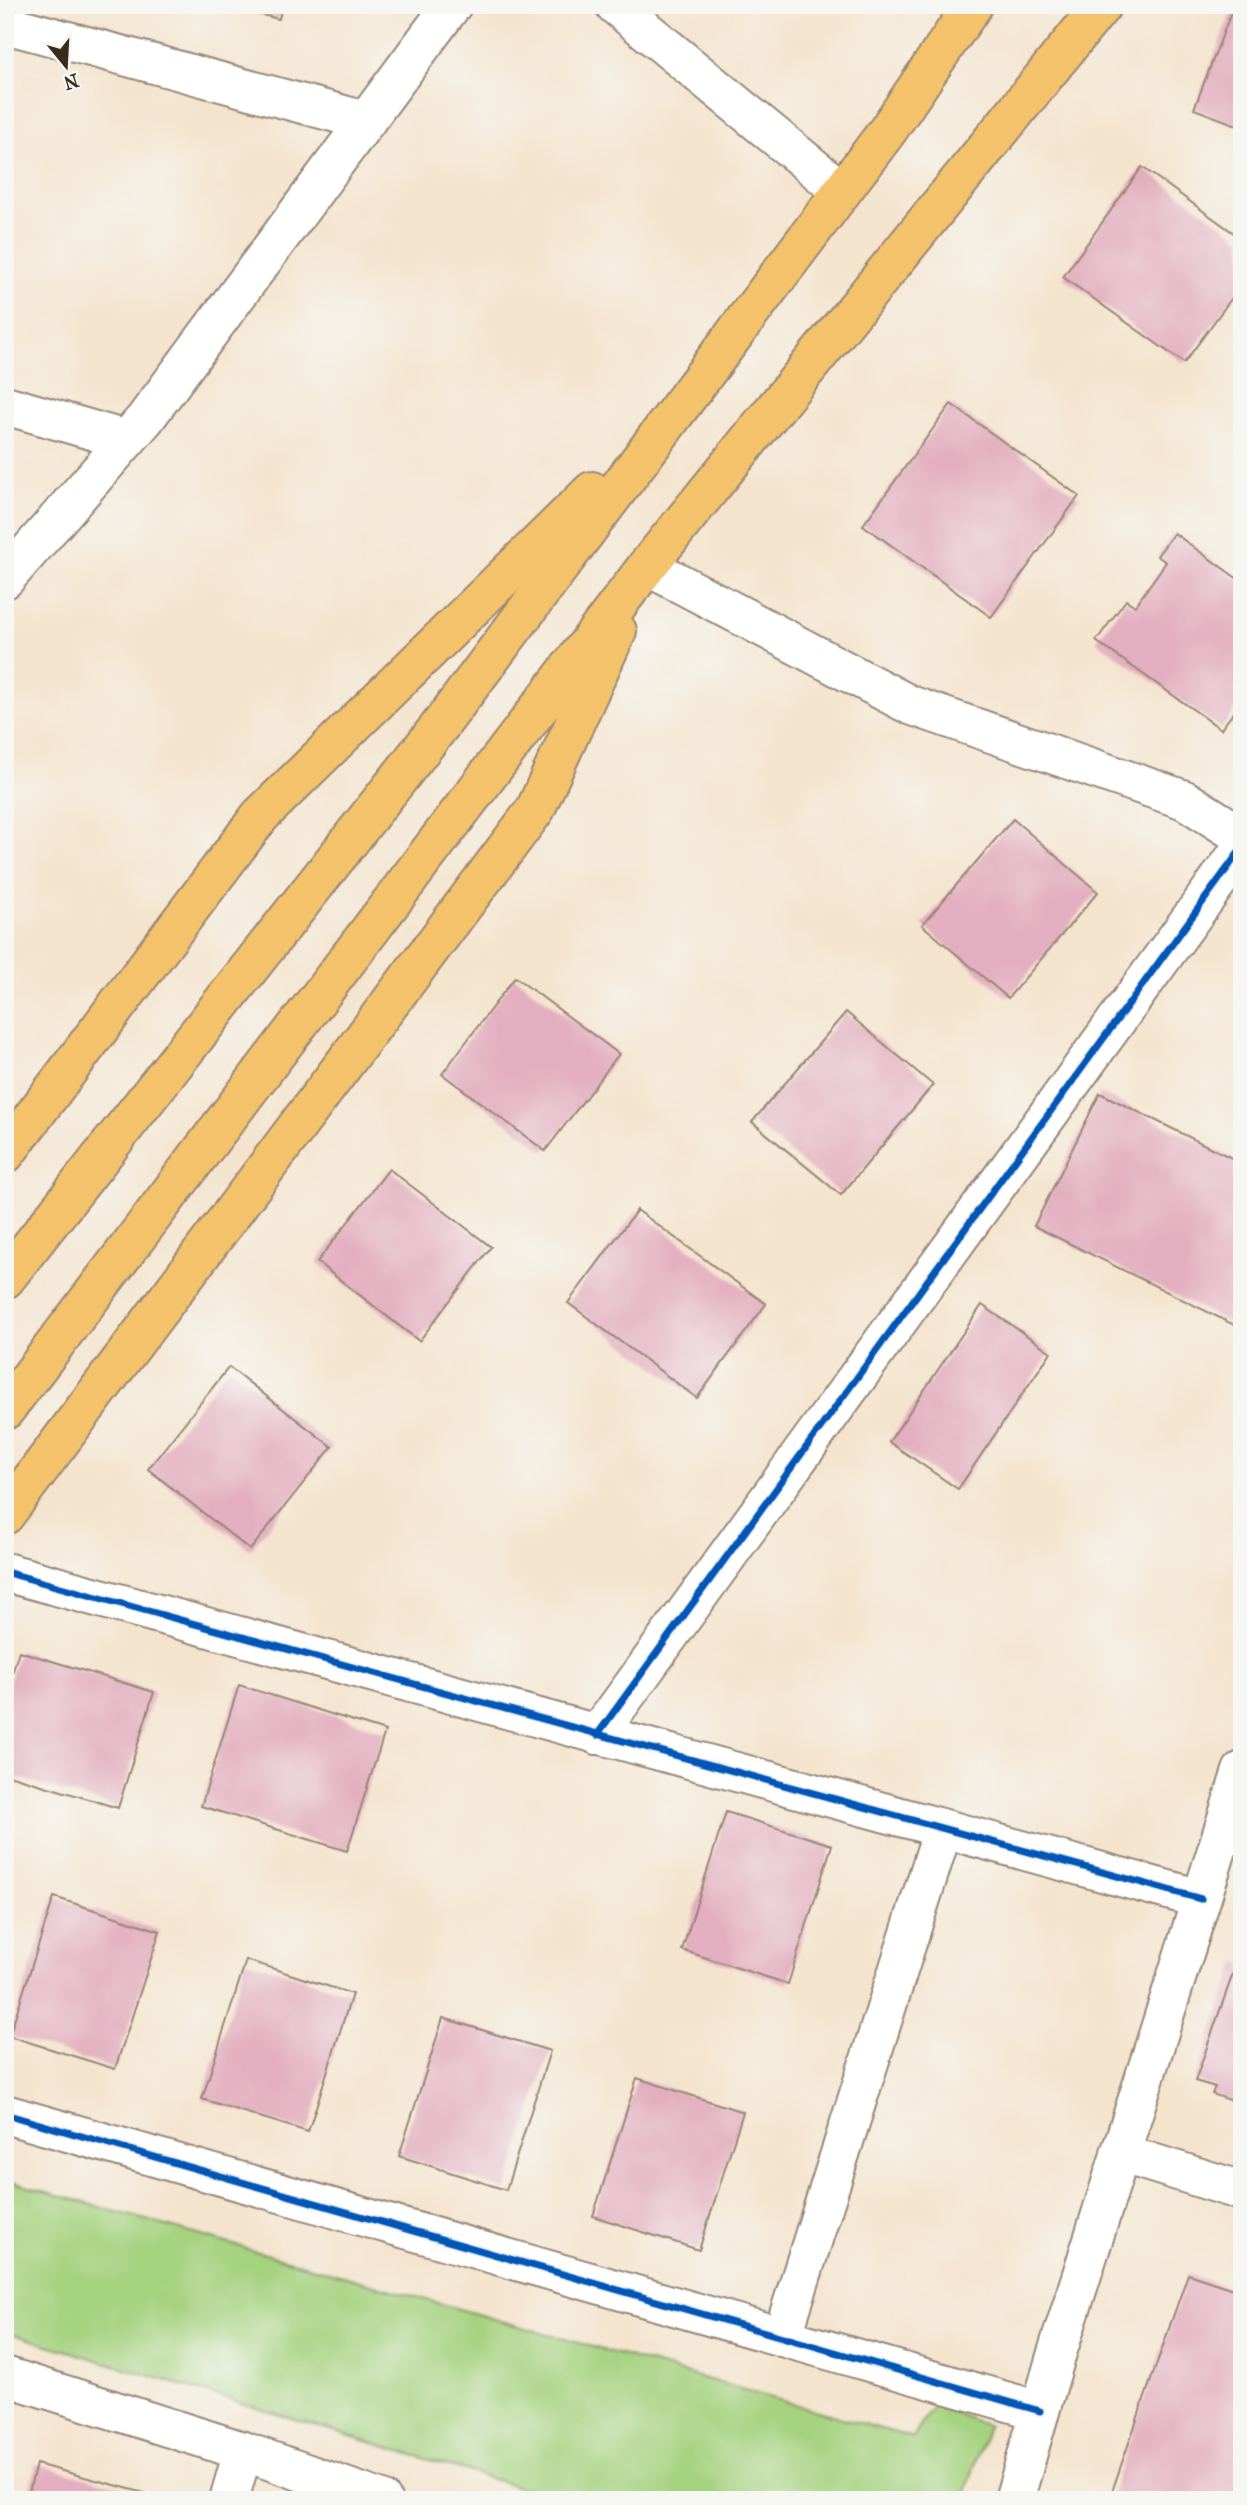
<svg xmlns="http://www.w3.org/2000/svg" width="1247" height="2505" font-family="'IM FELL French Canon',serif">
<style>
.green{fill:#a5d27f;stroke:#707e4e;stroke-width:2}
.building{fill:#e3afc0}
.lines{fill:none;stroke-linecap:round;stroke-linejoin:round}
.street-casing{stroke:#988776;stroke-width:42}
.primary-casing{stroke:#988776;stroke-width:42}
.street{stroke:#fff;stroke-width:38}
.primary{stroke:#f3c26a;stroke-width:38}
.cycleway-casing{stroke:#f6f6f2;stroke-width:11}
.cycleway{stroke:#0057b8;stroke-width:7}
</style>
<rect width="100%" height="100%" fill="#f6f6f2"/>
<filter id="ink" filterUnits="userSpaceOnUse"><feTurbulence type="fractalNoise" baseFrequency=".0143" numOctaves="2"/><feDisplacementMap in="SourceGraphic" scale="14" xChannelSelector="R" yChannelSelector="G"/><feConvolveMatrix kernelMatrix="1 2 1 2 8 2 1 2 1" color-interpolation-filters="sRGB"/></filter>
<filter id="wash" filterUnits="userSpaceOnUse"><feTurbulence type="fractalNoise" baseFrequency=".00686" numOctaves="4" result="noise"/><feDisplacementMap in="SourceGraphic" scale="28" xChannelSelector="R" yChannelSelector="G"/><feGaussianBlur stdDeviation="1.57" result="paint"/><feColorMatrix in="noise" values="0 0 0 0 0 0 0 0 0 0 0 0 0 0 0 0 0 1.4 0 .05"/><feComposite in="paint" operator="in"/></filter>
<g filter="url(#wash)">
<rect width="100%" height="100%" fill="#f4e4ce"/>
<polygon class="green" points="5,2180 913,2438 934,2404 988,2426 963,2500 562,2500 5,2332"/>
<g id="blocks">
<g class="building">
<polygon points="219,5 282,5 279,19"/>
<polygon points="1234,5 1242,5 1242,127 1194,109"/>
<polygon points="1142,167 1242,239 1242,284 1184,363 1063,277"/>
<polygon points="951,404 1079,496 991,617 863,525"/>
<polygon points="1174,533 1242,582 1242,679 1234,690 1242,695 1242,701 1221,729 1096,641 1126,600 1135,606 1166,562 1157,556"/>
<polygon points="1013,819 1098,892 1008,998 922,925"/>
<polygon points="515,977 619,1054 545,1151 442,1074"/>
<polygon points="846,1012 933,1085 841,1195 752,1122"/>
<polygon points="1100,1093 1242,1163 1242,1329 1034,1226"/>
<polygon points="389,1169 491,1247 419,1341 317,1262"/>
<polygon points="637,1210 766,1304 697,1398 568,1303"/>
<polygon points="982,1305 1051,1352 958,1489 889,1442"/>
<polygon points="229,1367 332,1447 250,1550 148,1469"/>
<polygon points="19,1651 154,1692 118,1808 5,1774 5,1696"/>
<polygon points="239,1685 385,1731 347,1851 201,1806"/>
<polygon points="726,1812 832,1845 788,1984 682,1950"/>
<polygon points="54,1897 160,1931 115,2069 9,2036"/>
<polygon points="246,1960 352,1994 308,2132 202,2099"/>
<polygon points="1237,1962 1242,1963 1242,2104 1212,2094 1215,2087 1195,2081"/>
<polygon points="443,2018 550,2051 506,2190 399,2156"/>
<polygon points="637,2078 743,2112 699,2250 593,2216"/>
<polygon points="1188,2274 1242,2292 1242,2500 1109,2500"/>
<polygon points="36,2464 167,2499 167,2500 27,2500"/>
</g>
</g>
</g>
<g filter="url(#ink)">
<use href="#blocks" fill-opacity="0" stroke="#988776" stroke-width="2"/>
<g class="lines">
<defs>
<g id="street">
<polyline points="615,5 842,191"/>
<polyline points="5,24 366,121"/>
<polyline points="5,405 126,440"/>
<polyline points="647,566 910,705 1185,800 1242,836"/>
<polyline points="5,579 145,419 452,5"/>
<polyline points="5,1572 1201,1899"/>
<polyline points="597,1735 1242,848"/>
<polyline points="5,2114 1040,2411"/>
<polyline points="1120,2153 1242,2191"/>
<polyline points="782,2337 943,1829"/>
<polyline points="5,2376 243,2451 382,2500"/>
<polyline points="229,2500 243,2451"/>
<polyline points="1014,2500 1057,2353 1242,1771"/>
</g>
<g id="primary">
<polyline points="5,1154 260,816 592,491"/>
<polyline points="5,1279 439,727 888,130 973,5"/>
<polyline points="5,1410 647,566 1102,5"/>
<polyline points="5,1515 535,810 617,631"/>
</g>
</defs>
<use href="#street" class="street-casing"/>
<use href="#primary" class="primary-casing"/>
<use href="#street" class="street"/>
<use href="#primary" class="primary"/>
<defs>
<g id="cycleway">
<polyline points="5,1572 1201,1899"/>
<polyline points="597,1735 1242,848"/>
<polyline points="5,2114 1040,2411"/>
</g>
</defs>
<use href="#cycleway" class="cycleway-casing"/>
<use href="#cycleway" class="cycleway"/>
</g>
</g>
<rect width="1247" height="2505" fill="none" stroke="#f6f6f2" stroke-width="28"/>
<g transform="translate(66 66) rotate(162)" stroke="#f6f6f2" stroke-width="5" paint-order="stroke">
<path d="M0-5L12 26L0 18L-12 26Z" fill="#3b2a1e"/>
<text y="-10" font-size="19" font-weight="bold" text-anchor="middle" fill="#3b2a1e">N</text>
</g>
</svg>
